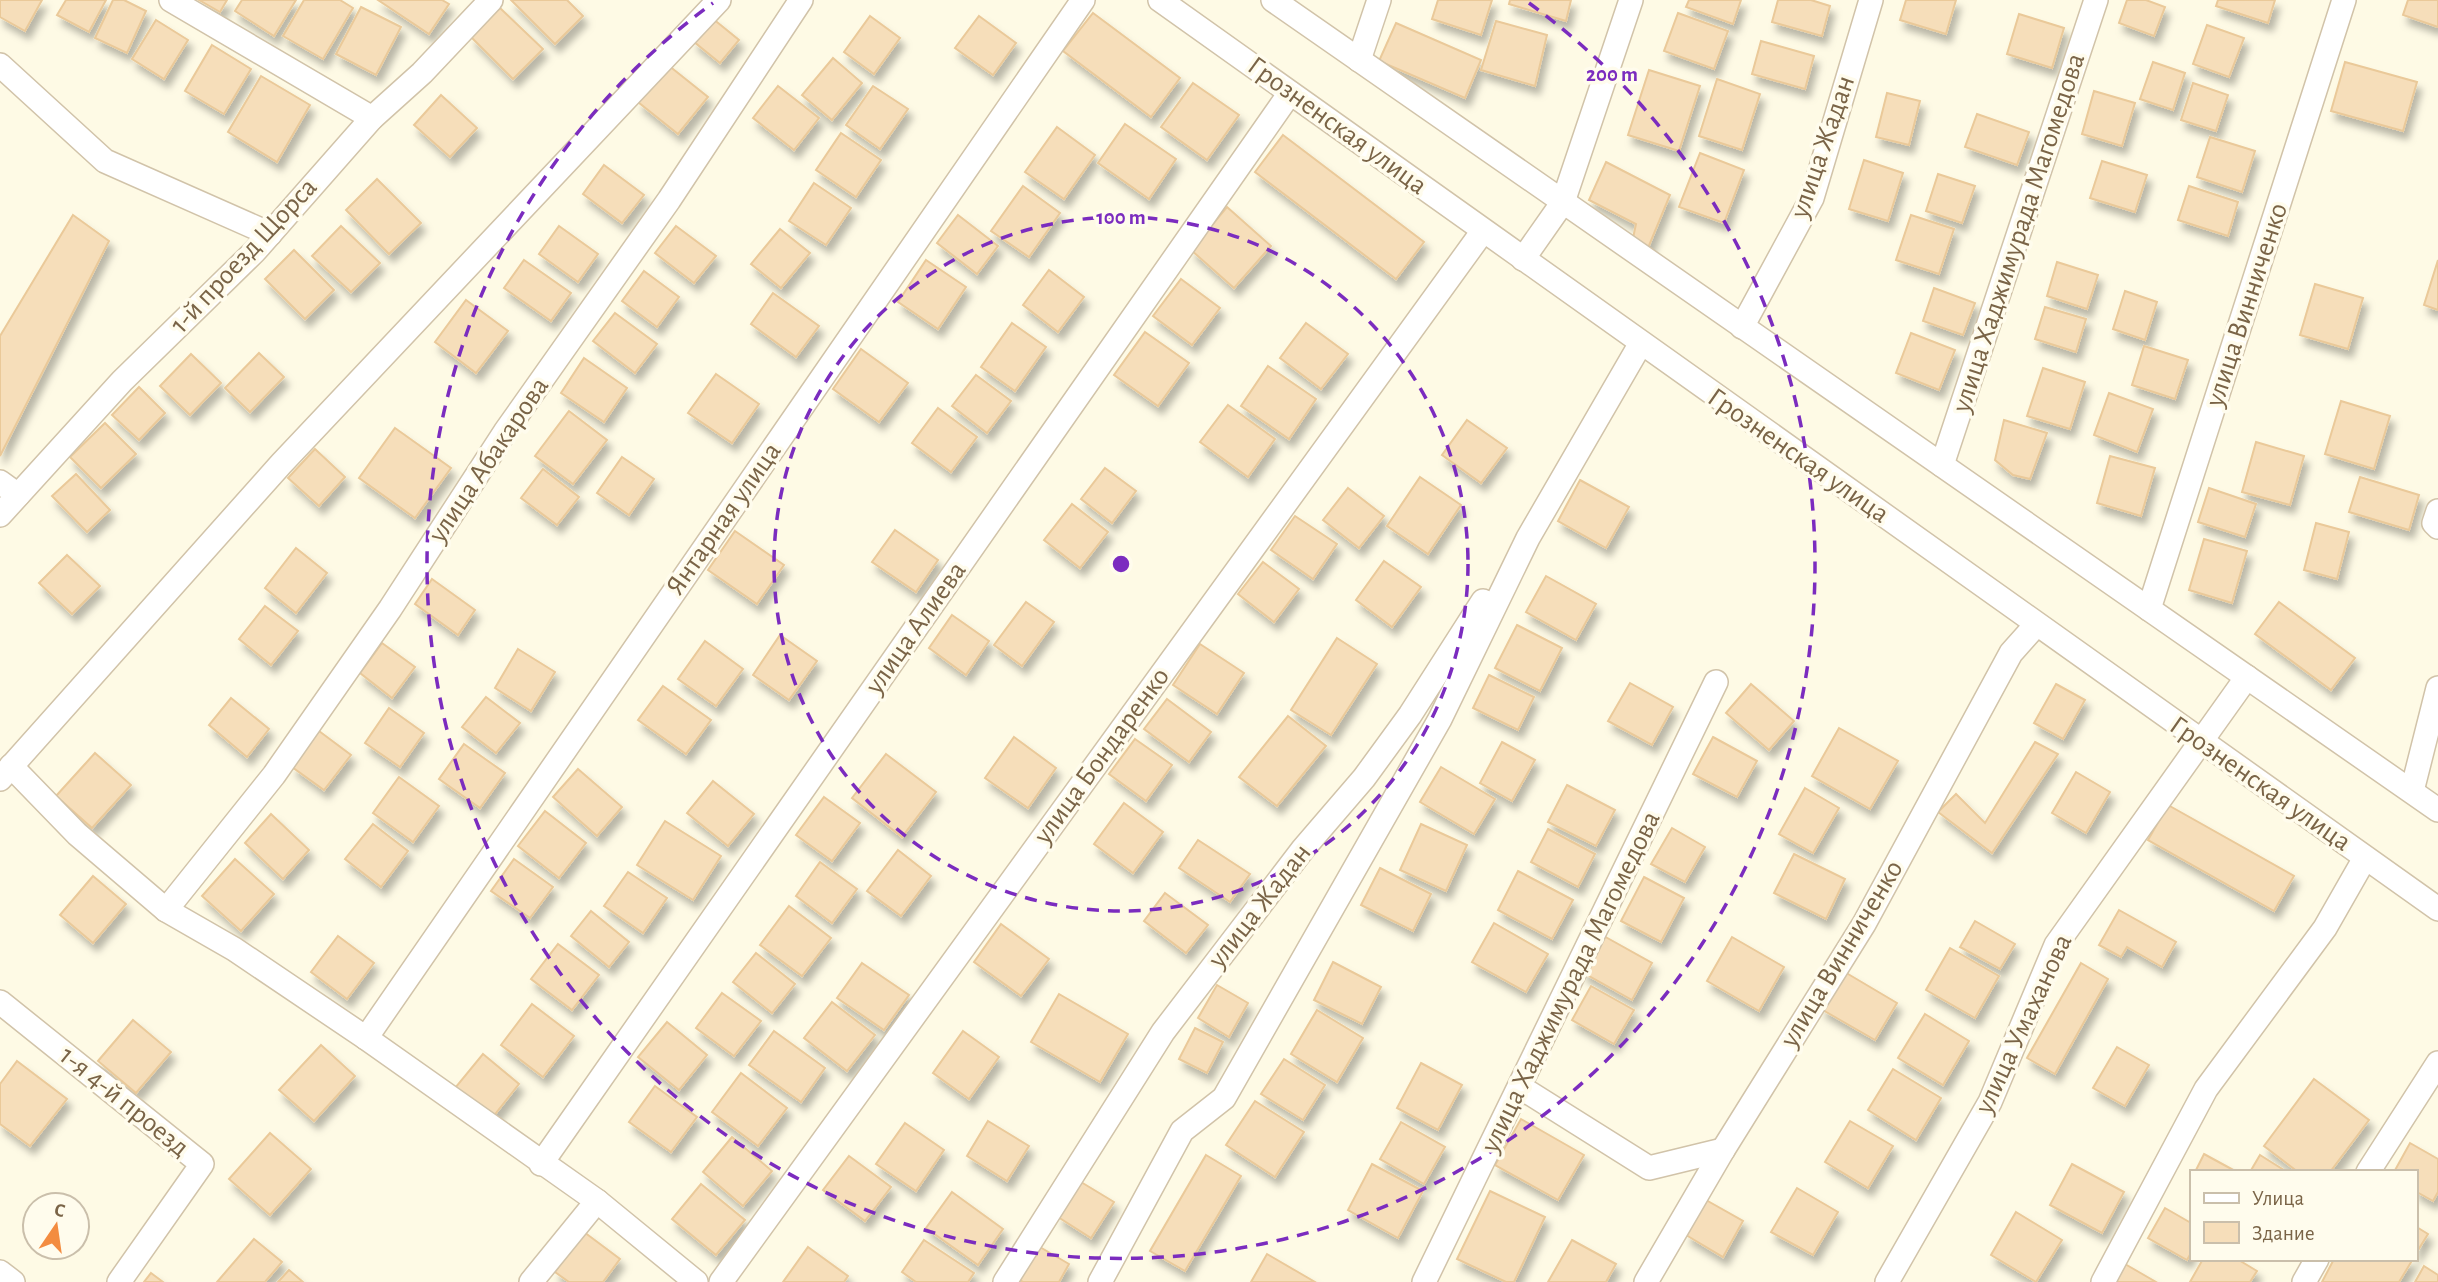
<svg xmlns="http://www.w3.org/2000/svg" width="2438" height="1282" font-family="'Alegreya Sans',sans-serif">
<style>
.building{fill:#f6deba;stroke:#eac999;stroke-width:2;filter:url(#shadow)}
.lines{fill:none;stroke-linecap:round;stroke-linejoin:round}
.minor-casing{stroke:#d1c3a9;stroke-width:26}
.minor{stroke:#fff;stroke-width:23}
.ring{fill:none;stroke:#7b2cbf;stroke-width:3.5;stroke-dasharray:12 9}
.labels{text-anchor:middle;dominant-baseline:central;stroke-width:7;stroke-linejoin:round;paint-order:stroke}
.street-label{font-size:28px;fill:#7a6447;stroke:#fffced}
.centre{fill:#7b2cbf;stroke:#fffced;stroke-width:3.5}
.ring-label{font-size:21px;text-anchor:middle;font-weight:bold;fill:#7b2cbf;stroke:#fffced;stroke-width:7;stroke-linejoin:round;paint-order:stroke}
</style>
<defs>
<filter id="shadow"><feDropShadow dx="4.5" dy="8" stdDeviation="3.5" flood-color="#0004"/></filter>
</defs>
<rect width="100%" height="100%" fill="#fefae5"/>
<g class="building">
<polygon points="0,0 42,0 25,31 0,17"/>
<polygon points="66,0 106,0 89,32 57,15"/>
<polygon points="113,0 124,0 146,11 127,53 95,38"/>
<polygon points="199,0 227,0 220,12"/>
<polygon points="242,0 296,0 274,36 235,11"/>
<polygon points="304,0 340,0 353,8 323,59 283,36"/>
<polygon points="378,0 442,0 449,4 429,34"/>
<polygon points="511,0 567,0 583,16 555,44"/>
<polygon points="1438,0 1492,0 1481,35 1432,19"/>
<polygon points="1510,0 1571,0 1566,21 1509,4"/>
<polygon points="1689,0 1741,0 1733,24 1686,7"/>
<polygon points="1778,0 1811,0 1830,6 1822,36 1772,22"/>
<polygon points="1906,0 1956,0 1946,34 1900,20"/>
<polygon points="2127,0 2146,0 2165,7 2154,36 2119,23"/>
<polygon points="2218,0 2275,0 2268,23 2216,6"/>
<polygon points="2408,0 2438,0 2438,27 2403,15"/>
<polygon points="361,7 401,27 376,75 336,54"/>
<polygon points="500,8 543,49 513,79 471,37"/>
<polygon points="1093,13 1180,78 1151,117 1063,51"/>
<polygon points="1678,13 1728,31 1714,69 1664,51"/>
<polygon points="2019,14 2064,28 2052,68 2007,54"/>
<polygon points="870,16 900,38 874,74 844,52"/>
<polygon points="979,16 1016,43 993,75 955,48"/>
<polygon points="712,18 739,40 720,63 693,41"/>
<polygon points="156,20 188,40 164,79 132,59"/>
<polygon points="1496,21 1547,35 1535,86 1481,70"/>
<polygon points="1396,23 1481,60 1465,98 1379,61"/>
<polygon points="2207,25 2244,38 2229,77 2193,64"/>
<polygon points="1761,41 1814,56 1805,89 1752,74"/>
<polygon points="212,45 251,69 224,114 185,91"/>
<polygon points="833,58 862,83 832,120 802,95"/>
<polygon points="2153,62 2185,73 2173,110 2140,99"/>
<polygon points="2345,62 2417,82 2403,131 2331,111"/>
<polygon points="668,65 708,97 678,134 638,102"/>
<polygon points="1649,70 1700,86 1679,151 1628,135"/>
<polygon points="261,76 310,105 277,162 228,132"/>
<polygon points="1717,79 1760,94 1742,150 1699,136"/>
<polygon points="1193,83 1239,115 1207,160 1161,127"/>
<polygon points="2193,83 2228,95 2216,131 2181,120"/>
<polygon points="778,86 819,118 794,150 753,118"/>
<polygon points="873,86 908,109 880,149 846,125"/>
<polygon points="2094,91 2135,103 2122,146 2082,134"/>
<polygon points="1887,93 1920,101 1909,145 1876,137"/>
<polygon points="441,95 477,128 450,157 414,125"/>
<polygon points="1977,114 2029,132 2017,165 1965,147"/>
<polygon points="1125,124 1176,159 1149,199 1098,163"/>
<polygon points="1057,127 1095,155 1064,199 1025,172"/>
<polygon points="841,133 881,160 856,197 816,170"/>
<polygon points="1283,135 1424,242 1396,279 1255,172"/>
<polygon points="2210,137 2255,151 2242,192 2197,177"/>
<polygon points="1700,153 1744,170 1724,223 1679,207"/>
<polygon points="1864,160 1903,173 1888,221 1849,209"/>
<polygon points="2102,161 2147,175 2135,212 2090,198"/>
<polygon points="1606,162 1670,195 1648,248 1633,238 1636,224 1589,200"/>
<polygon points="604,165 644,195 622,223 583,194"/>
<polygon points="1938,174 1975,186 1962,223 1926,211"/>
<polygon points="377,179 421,223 389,254 346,210"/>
<polygon points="814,183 851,208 826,245 789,221"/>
<polygon points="1023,186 1060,213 1029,257 991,231"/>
<polygon points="2189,186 2238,202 2228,236 2178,220"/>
<polygon points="1227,207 1271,246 1234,288 1191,250"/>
<polygon points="73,215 109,241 0,456 0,336"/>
<polygon points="958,215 998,246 977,274 937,243"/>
<polygon points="1911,215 1954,229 1939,274 1896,260"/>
<polygon points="341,226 380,263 351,292 312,256"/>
<polygon points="559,226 598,254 578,282 539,254"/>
<polygon points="676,226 716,256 694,283 655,253"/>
<polygon points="780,229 810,253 781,288 751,264"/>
<polygon points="294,250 334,290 305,319 265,279"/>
<polygon points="524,260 571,293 551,321 504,288"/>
<polygon points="926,260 966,287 938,329 898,302"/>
<polygon points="2438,260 2438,310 2424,305"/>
<polygon points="2057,262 2098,275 2087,309 2047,296"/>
<polygon points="1049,270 1084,297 1058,332 1023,305"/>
<polygon points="644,271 679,297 657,327 622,301"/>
<polygon points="1181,279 1220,308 1192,345 1153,316"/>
<polygon points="2315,284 2363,298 2348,349 2300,335"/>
<polygon points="1934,288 1975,303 1963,335 1923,321"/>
<polygon points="2125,291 2157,302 2145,340 2113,329"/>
<polygon points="773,293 819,326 796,357 751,324"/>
<polygon points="466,300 508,331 476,373 435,342"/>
<polygon points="2045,307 2086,319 2076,352 2035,339"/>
<polygon points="615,313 657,344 635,373 593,341"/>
<polygon points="1012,323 1046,347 1015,391 981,367"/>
<polygon points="1306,323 1348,354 1321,389 1280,358"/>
<polygon points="1145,332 1189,363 1158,406 1114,375"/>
<polygon points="1911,333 1955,350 1939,390 1896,373"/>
<polygon points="2144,346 2188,360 2175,399 2132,385"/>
<polygon points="861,349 908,383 879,422 833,389"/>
<polygon points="259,353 284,377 250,412 225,388"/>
<polygon points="191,354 221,383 190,415 160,386"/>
<polygon points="584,358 627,388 604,422 561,393"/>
<polygon points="1268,366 1316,399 1289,439 1241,406"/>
<polygon points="2043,368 2085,382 2070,429 2027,416"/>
<polygon points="716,374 759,404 732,443 688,413"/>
<polygon points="976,375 1011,401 987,433 952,406"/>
<polygon points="139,387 165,413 139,440 112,415"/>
<polygon points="2109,393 2153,409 2137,452 2094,435"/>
<polygon points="2341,401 2390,416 2374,469 2325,454"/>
<polygon points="1228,405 1275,439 1248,477 1200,442"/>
<polygon points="938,408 977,437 951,472 912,443"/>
<polygon points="569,411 607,440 573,484 535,456"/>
<polygon points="1467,420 1507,448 1481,483 1442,455"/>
<polygon points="2004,420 2047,433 2030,479 2013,475 1995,460"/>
<polygon points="105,423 136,454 101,488 70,457"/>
<polygon points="395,428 451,468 415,518 359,478"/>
<polygon points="2256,442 2304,456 2290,505 2242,492"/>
<polygon points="315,449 345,477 319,506 288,478"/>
<polygon points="2110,456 2155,468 2141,516 2097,503"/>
<polygon points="622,457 654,479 629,515 597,493"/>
<polygon points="1105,468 1136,491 1112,523 1081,499"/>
<polygon points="543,469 579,497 557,525 521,498"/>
<polygon points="76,474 110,510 87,532 52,496"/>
<polygon points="1420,477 1461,505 1428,554 1387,526"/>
<polygon points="2360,477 2419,495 2409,530 2349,512"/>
<polygon points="1580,480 1629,507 1606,548 1558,521"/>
<polygon points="1348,488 1384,516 1359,548 1323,520"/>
<polygon points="2209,488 2256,504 2245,537 2198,522"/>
<polygon points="1072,504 1108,532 1080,568 1044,540"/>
<polygon points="1295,516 1337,544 1313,579 1271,550"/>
<polygon points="2316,523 2349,532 2337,579 2304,570"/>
<polygon points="895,530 938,560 916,592 872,562"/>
<polygon points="735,531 784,565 757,604 708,570"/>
<polygon points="2204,539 2247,551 2232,603 2189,590"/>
<polygon points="296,548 327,573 296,613 265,588"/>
<polygon points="67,555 100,586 72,614 39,583"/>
<polygon points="1384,561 1421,587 1392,627 1356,600"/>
<polygon points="1263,562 1299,589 1274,622 1238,594"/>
<polygon points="1546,576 1596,604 1576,640 1526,612"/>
<polygon points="432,579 475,610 458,635 415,604"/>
<polygon points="1026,602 1054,622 1022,666 994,645"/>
<polygon points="2279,602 2355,658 2331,690 2255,634"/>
<polygon points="265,606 298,631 271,665 239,639"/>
<polygon points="952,615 989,641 966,675 929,648"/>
<polygon points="1517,625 1562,648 1540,691 1495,668"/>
<polygon points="780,635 817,661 789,700 753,675"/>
<polygon points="1337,638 1377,664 1331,735 1291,710"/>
<polygon points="705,641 743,669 716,706 678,679"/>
<polygon points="382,643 415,667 392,698 360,673"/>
<polygon points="1200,644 1244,673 1217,714 1173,685"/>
<polygon points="518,649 555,672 531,711 495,688"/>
<polygon points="1489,675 1534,697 1518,730 1473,708"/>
<polygon points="1630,683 1673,707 1652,745 1608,721"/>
<polygon points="1751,684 1794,721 1769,750 1726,713"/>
<polygon points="2056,684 2085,700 2063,739 2034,723"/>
<polygon points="663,686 711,720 686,754 638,720"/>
<polygon points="486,697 520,723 496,753 462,727"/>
<polygon points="231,698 269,729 247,757 209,725"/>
<polygon points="1167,699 1211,732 1189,762 1144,729"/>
<polygon points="389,708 424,733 400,767 365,743"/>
<polygon points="1288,716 1326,746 1277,806 1239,777"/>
<polygon points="1839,728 1898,761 1870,809 1812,776"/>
<polygon points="319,731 351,755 324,790 292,767"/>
<polygon points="1014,737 1056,768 1028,808 985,778"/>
<polygon points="1713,737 1757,761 1737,797 1693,774"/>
<polygon points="1135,739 1172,765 1146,801 1109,774"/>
<polygon points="1502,742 1535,760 1512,801 1480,783"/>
<polygon points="2035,742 2058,754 1992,853 1938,812 1956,794 1985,823"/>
<polygon points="464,744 505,773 480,808 439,779"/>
<polygon points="95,753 131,785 92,828 56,796"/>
<polygon points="886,754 936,792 902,837 852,798"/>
<polygon points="1441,767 1495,799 1474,834 1420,802"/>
<polygon points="578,769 622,807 597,836 553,797"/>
<polygon points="2076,772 2110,792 2086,833 2052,813"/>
<polygon points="399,777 439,806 413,842 373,813"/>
<polygon points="713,781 754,814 728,846 687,813"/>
<polygon points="1567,785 1615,810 1596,846 1548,822"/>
<polygon points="1805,788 1839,808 1813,853 1779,834"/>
<polygon points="824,797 860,823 832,861 796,835"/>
<polygon points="1124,803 1163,832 1133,873 1094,844"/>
<polygon points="2168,805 2294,876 2274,911 2148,840"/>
<polygon points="545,811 586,843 559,878 518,846"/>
<polygon points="271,814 309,850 283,879 245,843"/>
<polygon points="665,821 721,856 693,900 637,865"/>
<polygon points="373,824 408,851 381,887 345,859"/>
<polygon points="1421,824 1467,845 1446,891 1400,870"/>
<polygon points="1672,828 1705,847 1685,882 1651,864"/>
<polygon points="1548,829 1595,854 1578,887 1531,862"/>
<polygon points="1198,840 1250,874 1230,902 1179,868"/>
<polygon points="898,850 931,876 901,916 867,891"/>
<polygon points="1794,854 1845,879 1826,919 1774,893"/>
<polygon points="235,859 274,894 241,931 202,896"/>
<polygon points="514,859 553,887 530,918 491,891"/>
<polygon points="820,862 857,889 832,923 796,896"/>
<polygon points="1380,868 1431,894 1413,931 1361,905"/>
<polygon points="1518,871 1573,900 1552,939 1498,910"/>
<polygon points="628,872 667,898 643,933 604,906"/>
<polygon points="93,876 126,904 93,943 60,915"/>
<polygon points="1644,877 1684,898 1661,942 1621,921"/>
<polygon points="1165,893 1208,925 1186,953 1144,921"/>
<polygon points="789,906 831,938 802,976 760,945"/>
<polygon points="2119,910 2176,942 2162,967 2127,947 2121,957 2099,945"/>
<polygon points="591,911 629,942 609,967 571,936"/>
<polygon points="1975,921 2015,944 2000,969 1960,947"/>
<polygon points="1494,923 1548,954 1526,992 1472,962"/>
<polygon points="1001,924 1049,959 1021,996 974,962"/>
<polygon points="1602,935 1652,963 1632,1000 1582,972"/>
<polygon points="338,936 374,963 347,999 311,972"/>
<polygon points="1732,937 1784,967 1759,1011 1707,981"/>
<polygon points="558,944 599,975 572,1010 531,979"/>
<polygon points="1950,948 1999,976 1975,1018 1926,990"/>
<polygon points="756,953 795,984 772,1013 733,982"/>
<polygon points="1333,962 1381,987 1362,1024 1314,1000"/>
<polygon points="862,963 909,995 884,1030 837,998"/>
<polygon points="2081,963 2108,979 2055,1074 2027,1058"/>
<polygon points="1843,971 1897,1003 1875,1040 1821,1009"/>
<polygon points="1217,985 1248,1003 1229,1037 1198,1018"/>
<polygon points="1591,986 1634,1010 1614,1044 1572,1020"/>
<polygon points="722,993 761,1021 734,1056 696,1028"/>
<polygon points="1059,994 1128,1034 1100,1082 1031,1042"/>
<polygon points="832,1002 875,1035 847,1071 804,1038"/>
<polygon points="532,1004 574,1036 543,1077 501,1045"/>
<polygon points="1317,1010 1363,1038 1337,1082 1291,1054"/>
<polygon points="1925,1014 1969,1041 1943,1085 1898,1058"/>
<polygon points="133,1020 171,1052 136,1093 98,1061"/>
<polygon points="667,1022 707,1055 679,1090 638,1057"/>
<polygon points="1195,1028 1223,1042 1207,1073 1179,1059"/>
<polygon points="774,1031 825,1068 801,1102 749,1065"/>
<polygon points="963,1031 999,1057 969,1099 933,1073"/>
<polygon points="321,1045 355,1076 314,1121 279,1090"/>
<polygon points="2117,1047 2149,1065 2125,1106 2093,1088"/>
<polygon points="483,1054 519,1084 492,1118 455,1088"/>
<polygon points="1284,1059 1325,1085 1303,1120 1261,1094"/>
<polygon points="17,1061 67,1099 30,1146 0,1124 0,1084"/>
<polygon points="1421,1063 1462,1085 1438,1130 1397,1108"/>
<polygon points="1893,1069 1941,1098 1916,1140 1868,1110"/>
<polygon points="741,1073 787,1108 758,1146 712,1112"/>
<polygon points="2314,1079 2369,1120 2330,1172 2298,1172 2264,1146"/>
<polygon points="655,1086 697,1117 671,1152 629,1122"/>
<polygon points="1255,1101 1304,1132 1275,1177 1226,1145"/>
<polygon points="1521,1119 1584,1155 1558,1200 1495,1165"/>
<polygon points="988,1121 1029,1146 1007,1181 967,1156"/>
<polygon points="1850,1121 1893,1146 1868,1188 1825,1162"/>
<polygon points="1401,1122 1445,1147 1424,1184 1380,1159"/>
<polygon points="905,1123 944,1150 916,1191 876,1164"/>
<polygon points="270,1133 311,1169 270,1215 229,1179"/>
<polygon points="732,1137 772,1171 743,1206 703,1172"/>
<polygon points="2410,1143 2438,1159 2438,1192 2433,1201 2415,1191 2415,1172 2394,1172"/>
<polygon points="2204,1154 2237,1172 2195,1172"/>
<polygon points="1206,1155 1241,1176 1185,1271 1150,1251"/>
<polygon points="2260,1155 2287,1172 2250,1172"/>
<polygon points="849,1156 891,1187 865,1221 823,1190"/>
<polygon points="1372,1164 1423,1191 1398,1238 1348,1210"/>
<polygon points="2072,1164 2124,1192 2102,1233 2050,1205"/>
<polygon points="1081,1182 1114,1202 1091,1238 1058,1217"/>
<polygon points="701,1184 745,1220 716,1255 672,1219"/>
<polygon points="1797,1188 1838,1212 1813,1255 1771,1232"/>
<polygon points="1490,1191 1545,1217 1514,1282 1506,1282 1457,1259"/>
<polygon points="952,1192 1003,1229 978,1265 926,1228"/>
<polygon points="1706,1200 1743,1221 1723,1257 1686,1235"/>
<polygon points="2165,1208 2191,1223 2191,1253 2187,1260 2148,1238"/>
<polygon points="2016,1212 2062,1240 2036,1282 1991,1255"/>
<polygon points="2415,1226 2428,1234 2415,1255"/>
<polygon points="584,1232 620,1259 603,1282 569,1282 555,1272"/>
<polygon points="254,1239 282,1262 265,1282 217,1282"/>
<polygon points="924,1240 974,1273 968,1282 916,1282 902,1272"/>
<polygon points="1572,1240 1616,1264 1606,1282 1548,1282"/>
<polygon points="1033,1243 1069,1264 1059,1282 1023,1282 1013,1277"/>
<polygon points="808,1247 848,1276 844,1282 783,1282"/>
<polygon points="1267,1254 1315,1282 1251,1282"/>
<polygon points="2203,1259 2237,1259 2257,1271 2250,1282 2190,1282"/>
<polygon points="2334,1259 2413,1259 2399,1282 2322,1282"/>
<polygon points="2125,1264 2156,1282 2114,1282"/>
<polygon points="2424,1266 2438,1275 2438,1282 2415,1282"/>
<polygon points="289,1270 303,1282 278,1282"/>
<polygon points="151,1273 163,1282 144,1282"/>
</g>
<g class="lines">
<defs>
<g id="minor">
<polyline points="171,0 372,118"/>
<polyline points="1160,0 2438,909"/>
<polyline points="1273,0 2438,810"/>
<polyline points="1359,60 1379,0"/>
<polyline points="0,65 105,161 270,234"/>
<polyline points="1523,259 1563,202 1631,0"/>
<polyline points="1742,327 1812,198 1871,0"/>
<polyline points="1942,465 2096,0"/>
<polyline points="0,482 18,495"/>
<polyline points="2438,511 2434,523 2438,527"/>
<polyline points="0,515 122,381 255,251 372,118 422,73 491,0"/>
<polyline points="2149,609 2344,0"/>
<polyline points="11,766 77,834 166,910 234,949 366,1038 597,1201 696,1282"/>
<polyline points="0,779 281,464 719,0"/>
<polyline points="2412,791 2438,688"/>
<polyline points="166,910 274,775 390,609 505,432 669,200 801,0"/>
<polyline points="0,1002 202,1164 119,1282"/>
<polyline points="366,1038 1083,0"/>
<polyline points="1520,1087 1649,1168 1723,1150"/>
<polyline points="541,1164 1290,93"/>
<polyline points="2368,1172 2438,1063"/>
<polyline points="0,1272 13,1282"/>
<polyline points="531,1282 597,1201"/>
<polyline points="721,1282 1483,231"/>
<polyline points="1005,1282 1163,1032 1303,849 1364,778 1410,715 1483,601"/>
<polyline points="1100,1282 1182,1131 1224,1098 1440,719 1528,538 1641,343"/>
<polyline points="1424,1282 1716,682"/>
<polyline points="1646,1282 1723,1150 1864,924 2011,653 2036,625"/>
<polyline points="1887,1282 1990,1102 2056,945 2247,677"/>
<polyline points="2103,1282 2206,1089 2325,928 2365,858"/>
<polyline points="2304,1282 2317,1259"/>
</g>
</defs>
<use href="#minor" class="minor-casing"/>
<use href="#minor" class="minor"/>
</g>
<g class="ring">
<circle cx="1121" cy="564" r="347"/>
<path d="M1529 3A694 694 0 1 1 713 3"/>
</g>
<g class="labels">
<g class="street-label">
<text transform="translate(1337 126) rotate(36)">Грозненская улица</text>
<text transform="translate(1823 147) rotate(-71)">улица Жадан</text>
<text transform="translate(2019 233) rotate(-72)">улица Хаджимурада Магомедова</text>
<text transform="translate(244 256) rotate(-47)">1-й проезд Щорса</text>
<text transform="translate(2247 305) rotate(-72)">улица Винниченко</text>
<text transform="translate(1798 456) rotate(35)">Грозненская улица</text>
<text transform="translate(489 460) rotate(-56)">улица Абакарова</text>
<text transform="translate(724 519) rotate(-55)">Янтарная улица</text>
<text transform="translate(916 628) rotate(-55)">улица Алиева</text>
<text transform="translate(1102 756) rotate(-54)">улица Бондаренко</text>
<text transform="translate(2260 784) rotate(35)">Грозненская улица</text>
<text transform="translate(1260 906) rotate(-52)">улица Жадан</text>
<text transform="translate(1842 954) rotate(-59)">улица Винниченко</text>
<text transform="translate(1571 982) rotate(-64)">улица Хаджимурада Магомедова</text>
<text transform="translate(2024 1024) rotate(-65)">улица Умаханова</text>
<text transform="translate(124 1102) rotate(39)">1-я 4-й проезд</text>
</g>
</g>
<circle cx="1121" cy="564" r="10" class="centre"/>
<g class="ring-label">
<text x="1612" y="81">200 m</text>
<text x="1121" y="224">100 m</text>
</g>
<rect x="2190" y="1170" width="228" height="91" fill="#fffced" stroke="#cabfab" stroke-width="2"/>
<rect x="2204" y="1193" width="35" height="10" fill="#ffffff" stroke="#cabfab" stroke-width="2"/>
<text x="2252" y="1205" font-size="21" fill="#7a6447">Улица</text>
<rect x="2204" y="1222" width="35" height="21" fill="#f6deba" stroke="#cabfab" stroke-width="2"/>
<text x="2252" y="1240" font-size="21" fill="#7a6447">Здание</text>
<g transform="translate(56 1226) rotate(13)"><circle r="33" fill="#fffced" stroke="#cabfab" stroke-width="2"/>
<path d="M0-5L12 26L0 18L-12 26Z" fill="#f38c40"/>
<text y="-10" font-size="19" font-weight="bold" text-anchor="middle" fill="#7a6447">С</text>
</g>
</svg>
